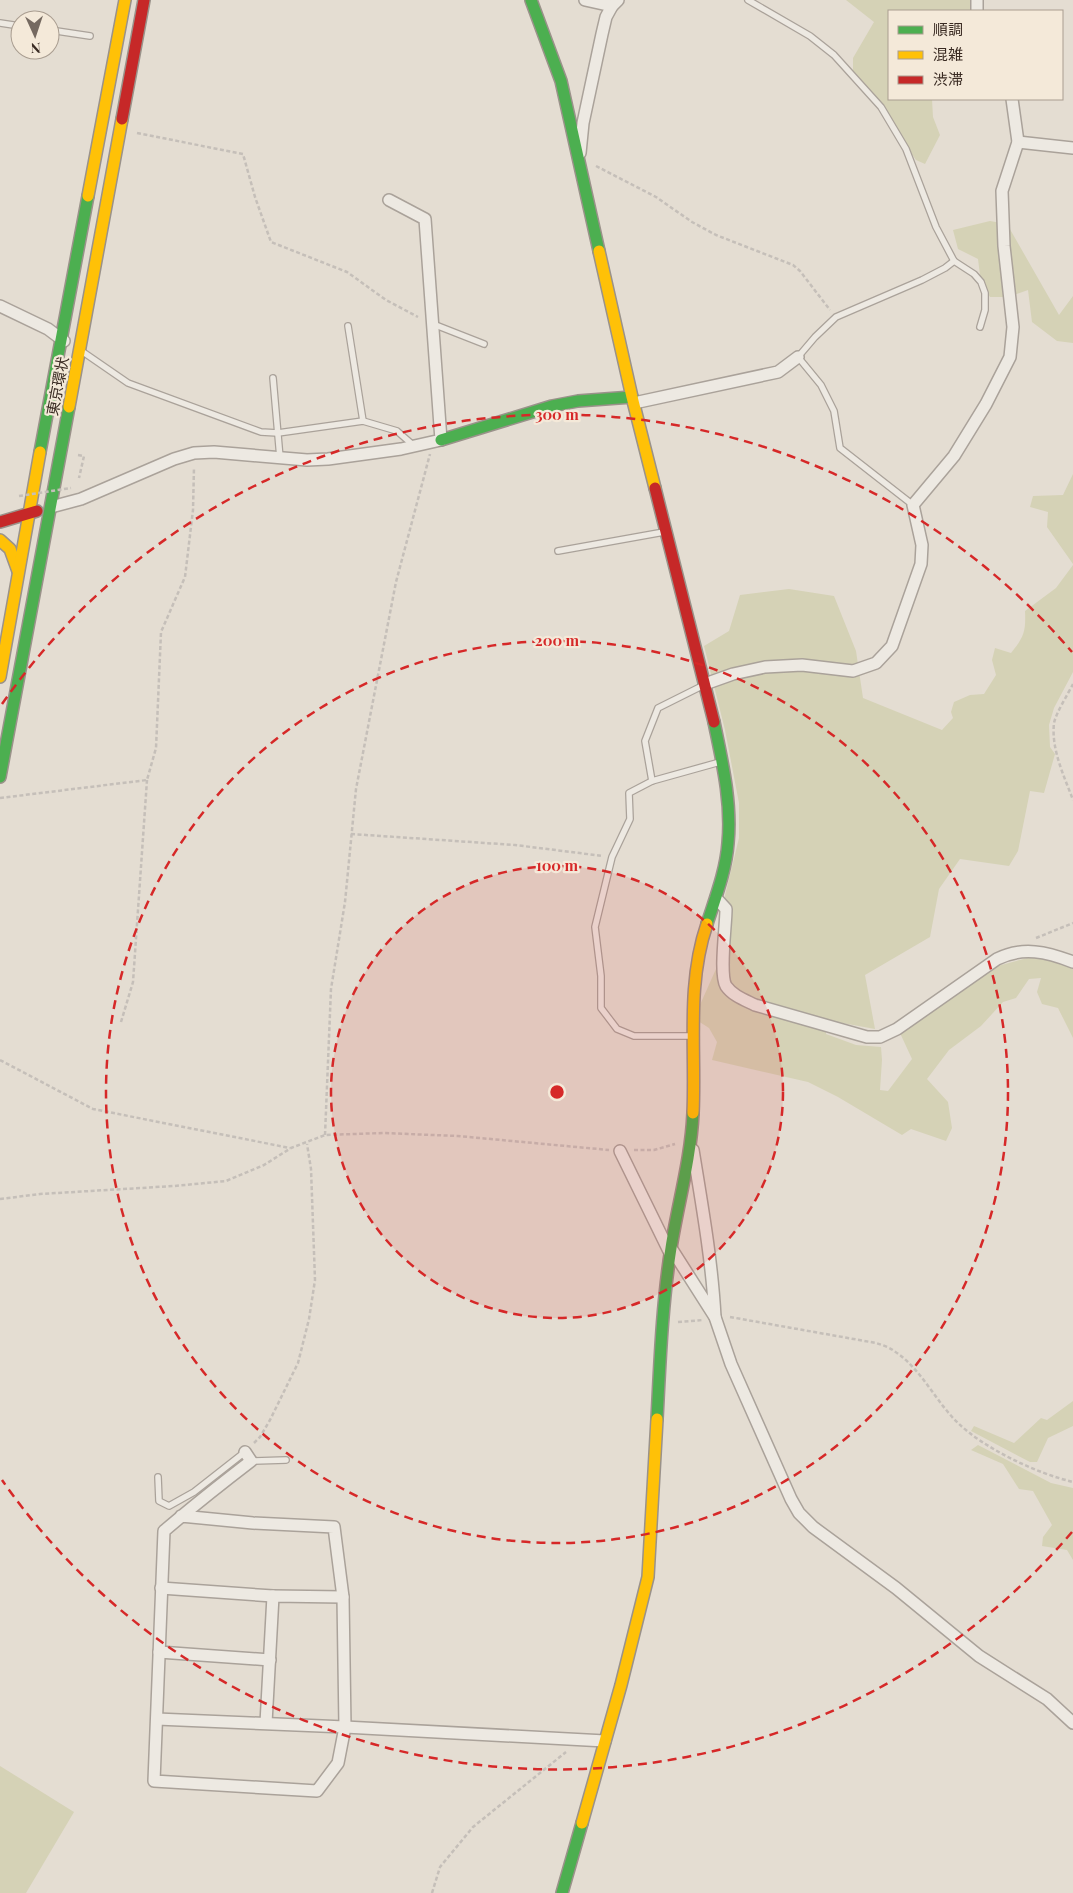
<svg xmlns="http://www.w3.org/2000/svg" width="1073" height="1893" font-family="'Playfair Display','Noto Sans JP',serif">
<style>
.green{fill:#d5d2b6}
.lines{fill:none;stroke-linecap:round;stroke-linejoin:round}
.lane-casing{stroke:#aaa29a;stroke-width:8}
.street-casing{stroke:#aaa29a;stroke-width:14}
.fast-casing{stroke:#9a928a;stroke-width:14}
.slow-casing{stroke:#9a928a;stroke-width:14}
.jam-casing{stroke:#9a928a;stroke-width:14}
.path{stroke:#c5bfb9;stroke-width:2.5;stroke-dasharray:4 2.5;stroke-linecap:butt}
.lane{stroke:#ede9e2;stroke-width:5.5}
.street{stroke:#ede9e2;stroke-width:11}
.fast{stroke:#4caf50;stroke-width:11}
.slow{stroke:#ffc107;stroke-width:11}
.jam{stroke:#c62828;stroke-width:11}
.path-bridge{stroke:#c5bfb9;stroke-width:2.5;stroke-dasharray:4 2.5;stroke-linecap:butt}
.ring{fill:none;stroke:#d62828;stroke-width:2.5;stroke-dasharray:9 6}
.labels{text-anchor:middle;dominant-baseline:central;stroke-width:4.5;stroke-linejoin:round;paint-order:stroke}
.street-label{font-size:15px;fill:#392a22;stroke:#f4e9d9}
.centre{fill:#d62828;stroke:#f4e9d9;stroke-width:2.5}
.ring-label{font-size:15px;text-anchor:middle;font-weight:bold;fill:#d62828;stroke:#f4e9d9;stroke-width:4.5;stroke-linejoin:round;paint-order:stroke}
</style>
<rect width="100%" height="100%" fill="#e4ddd2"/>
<g class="green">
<polygon points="846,0 973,0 972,11 889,11 889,99 932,99 933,117 940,135 925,164 916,160 853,72 853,58 874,22"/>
<polygon points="990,221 1007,224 1059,315 1073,296 1073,343 1057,341 1032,322 1028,290 1008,297 990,297 981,283 978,259 958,249 953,230"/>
<polygon points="1073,474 1073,564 1047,527 1048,512 1030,507 1033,496 1063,495"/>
<path d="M 1073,565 L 1073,672 L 1054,708 L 1049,725 L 1050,747 L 1055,754 L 1044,793 L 1030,791 L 1018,851 L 1009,866 L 960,859 L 939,889 L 930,937 L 865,975 L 875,1029 L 826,1020 L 826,1034 L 856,1045 L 881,1047 L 882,1060 L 880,1090 L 888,1091 L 912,1059 L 900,1033 L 994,967 L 1042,954 L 1073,968 L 1073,1038 L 1058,1008 L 1042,1004 L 1037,992 L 1041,978 L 1029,979 L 1016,998 L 1003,1002 L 981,1026 L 949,1050 L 927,1079 L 948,1102 L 952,1128 L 946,1141 L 911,1129 L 902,1135 L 838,1097 L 808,1082 L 712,1060 L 717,1042 L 709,1028 L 698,1021 L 699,1007 L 716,969 L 718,941 L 725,895 L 739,838 L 739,803 L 725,730 L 704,646 L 729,631 L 740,595 L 789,589 L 834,596 L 856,651 L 863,698 L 942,730 L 953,718 L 951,712 L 954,702 L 970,695 L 984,694 L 996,675 L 992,660 L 995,648 L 1011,653 C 1024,637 1026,631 1025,611 L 1056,588 Z"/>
<polygon points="1073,1401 1073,1426 1048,1438 1037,1462 1030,1462 971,1431 974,1426 1014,1443 1041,1418 1047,1420"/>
<polygon points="978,1445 1051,1483 1073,1488 1073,1560 1067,1550 1042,1546 1043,1537 1052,1525 1033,1491 1019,1489 1003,1464 971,1450"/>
<polygon points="0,1766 74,1812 26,1893 0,1893"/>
</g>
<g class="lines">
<defs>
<g id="lane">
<polyline points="748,0 810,36 834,55 881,107 906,149 936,227 954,261 974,274 981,282 985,293 985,310 980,327"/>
<polyline points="0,23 20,26"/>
<polyline points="50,30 90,36"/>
<polyline points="433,324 484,344"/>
<polyline points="348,326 363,421"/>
<polyline points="83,352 128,383 261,432 278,433 363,421 397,431 413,445"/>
<polyline points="273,378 280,458"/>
<polyline points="913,505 840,448 834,411 821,385 798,357 815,337 836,317 922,280 945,268 954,261"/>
<polyline points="558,551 664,532"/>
<polyline points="652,781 645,741 658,708 704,685"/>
<polyline points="692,1036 634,1036 617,1029 601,1008 601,976 595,927 612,857 630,819 629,793 652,781 720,762"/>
<polyline points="251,1461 286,1460"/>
<polyline points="158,1477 159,1501 169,1506 194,1492 245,1452"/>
</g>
<g id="street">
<polyline points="585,0 612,6"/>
<polyline points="977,0 977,11"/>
<polyline points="1018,142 1073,148"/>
<polyline points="580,153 583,123 602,34 606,17 612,6 618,0"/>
<polyline points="0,306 48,329 64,341"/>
<polyline points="634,403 778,372 798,357"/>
<polyline points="51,507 81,499 174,459 194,453 214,452 307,460 328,459 401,449 441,440 425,219 389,200"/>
<polyline points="705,684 733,674 765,667 802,665 853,671 876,663 892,646 921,564 922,545 913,505 954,456 986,404 1010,357 1013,327 1004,246 1002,191 1018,142 1012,99"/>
<path d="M 716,898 L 726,909 C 726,926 719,974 726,986 C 733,996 745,1000 755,1005 L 867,1037 L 880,1037 L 897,1029 L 997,959 C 1023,946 1047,952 1073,962"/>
<path d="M 693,1150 C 702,1205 712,1261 715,1317"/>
<polyline points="620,1151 670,1253"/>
<polyline points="671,1248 715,1317 731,1364 791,1499 799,1513 813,1527 896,1588 979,1656 1047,1699 1073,1723"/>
<path d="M 181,1516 L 253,1523 L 334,1527 L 343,1597 L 345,1727 L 338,1763 L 317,1791 L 154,1781 L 164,1531 C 192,1507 221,1484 251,1461 L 245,1452"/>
<polyline points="161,1588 273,1596"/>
<polyline points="159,1652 270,1660"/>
<polyline points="157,1719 345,1727 605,1741"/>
<polyline points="266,1723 273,1596 343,1597"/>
</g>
<g id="fast">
<polyline points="531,0 561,81 599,251"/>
<polyline points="441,440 552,406 578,401 632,397"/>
<polyline points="40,452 88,196"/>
<polyline points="0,777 69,407"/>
<path d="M 707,924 C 715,899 726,871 728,843 C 732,802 722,761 714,722"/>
<path d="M 657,1419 C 660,1362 662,1305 671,1248 C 678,1203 691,1159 693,1113"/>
<polyline points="562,1893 582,1823"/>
</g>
<g id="slow">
<polyline points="88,196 125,0"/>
<polyline points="599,251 632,397 655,488"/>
<polyline points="69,407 122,119"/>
<polyline points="0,540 10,549 18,571"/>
<polyline points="0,677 40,452"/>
<path d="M 693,1113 C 696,1050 686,985 707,924"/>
<polyline points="582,1823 621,1685 648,1577 657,1419"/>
</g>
<g id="jam">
<polyline points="122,119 144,0"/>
<polyline points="655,488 714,722"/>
<polyline points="0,522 37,511"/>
</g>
</defs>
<use href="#lane" class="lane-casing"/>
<use href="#street" class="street-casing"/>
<use href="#fast" class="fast-casing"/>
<use href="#slow" class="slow-casing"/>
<use href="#jam" class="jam-casing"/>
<g class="path">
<polyline points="137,133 243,154 255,197 271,242 347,272 386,300 418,317"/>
<polyline points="596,166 656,197 692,222 716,235 793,265 800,271 830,310"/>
<polyline points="78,455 84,456 79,478"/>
<path d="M 1073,684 C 1068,694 1056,713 1054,723 C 1051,749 1064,776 1073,800"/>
<polyline points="0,798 147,780 156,748 161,632 185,577 193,510 194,467"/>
<polyline points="351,834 515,845 603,856"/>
<polyline points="1036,938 1073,923"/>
<polyline points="121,1022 133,982 147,780"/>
<polyline points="0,1060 93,1109 290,1148"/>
<polyline points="325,1135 331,989 345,902 356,789 396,582 430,454"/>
<polyline points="634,1150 654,1150 675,1144"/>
<polyline points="0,1199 40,1194 174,1186 226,1181 264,1165 291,1148 325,1135 383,1133 458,1136 609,1150"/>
<path d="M 730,1317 L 876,1343 C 882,1345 889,1347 894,1351 C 921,1368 935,1401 958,1423 C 985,1449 1036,1473 1073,1482"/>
<polyline points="678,1322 703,1320"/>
<polyline points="254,1443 260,1437 270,1420 298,1363 309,1319 315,1280 311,1169 307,1144"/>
<polyline points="432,1893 440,1867 473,1827 566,1752"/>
</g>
<use href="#lane" class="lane"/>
<use href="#street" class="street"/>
<use href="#fast" class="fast"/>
<use href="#slow" class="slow"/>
<use href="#jam" class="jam"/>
<polyline class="path-bridge" points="19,496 71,488"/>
</g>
<circle cx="557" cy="1092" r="226" fill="#d62828" fill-opacity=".12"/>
<g class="ring">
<circle cx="557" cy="1092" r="226"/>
<circle cx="557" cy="1092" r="451"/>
<path d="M1072 1532A677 677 0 0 1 2 1480M2 704A677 677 0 0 1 1072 652"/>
</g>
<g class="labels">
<g class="street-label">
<text transform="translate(57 386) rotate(-79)">東京環状</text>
</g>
</g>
<circle cx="557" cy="1092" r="8" class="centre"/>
<g class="ring-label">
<text x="557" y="420">300 m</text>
<text x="557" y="646">200 m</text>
<text x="557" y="871">100 m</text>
</g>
<rect x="888" y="10" width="175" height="90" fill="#f4e9d9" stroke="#a99d90"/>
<rect x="898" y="26" width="25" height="8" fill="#4caf50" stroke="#a99d90"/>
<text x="933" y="35" font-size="15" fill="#392a22">順調</text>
<rect x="898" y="51" width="25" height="8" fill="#ffc107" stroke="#a99d90"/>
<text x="933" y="60" font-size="15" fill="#392a22">混雑</text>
<rect x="898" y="76" width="25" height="8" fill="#c62828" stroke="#a99d90"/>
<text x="933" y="85" font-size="15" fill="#392a22">渋滞</text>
<g transform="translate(35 35) rotate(177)"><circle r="24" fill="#f4e9d9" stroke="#a99d90"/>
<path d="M0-4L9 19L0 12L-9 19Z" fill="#756960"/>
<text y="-8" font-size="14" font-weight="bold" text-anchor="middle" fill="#392a22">N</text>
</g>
</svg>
